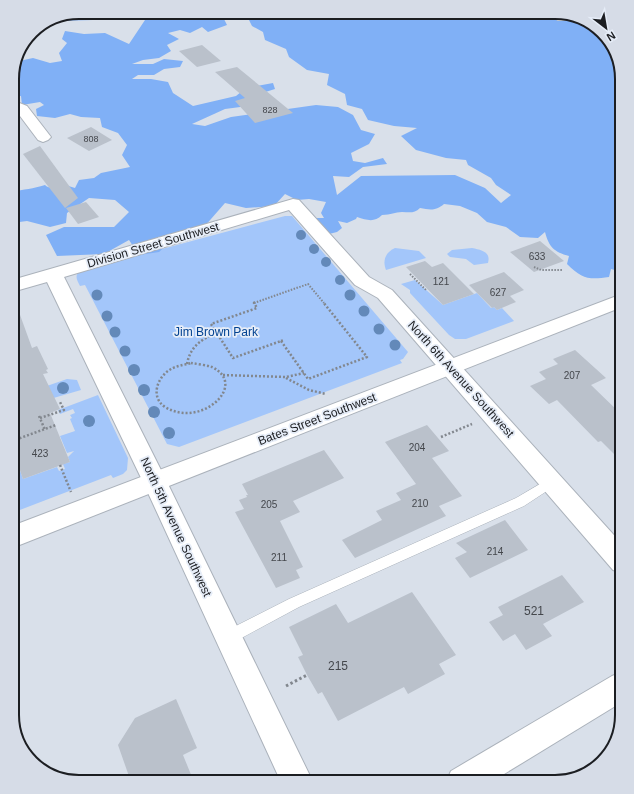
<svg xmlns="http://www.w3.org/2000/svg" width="634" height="794" font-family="Helvetica,sans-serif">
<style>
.green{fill:#a3c6fa}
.forest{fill:#80b0f6}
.building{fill:#bac1cb}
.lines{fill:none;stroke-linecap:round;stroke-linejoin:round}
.service-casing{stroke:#abb2bb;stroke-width:1}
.minor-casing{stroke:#abb2bb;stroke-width:2}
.tertiary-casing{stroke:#abb2bb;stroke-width:2}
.path-far2{stroke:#82878e;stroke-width:2;stroke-dasharray:1.5 1.5;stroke-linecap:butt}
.path-far1{stroke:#82878e;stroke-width:2.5;stroke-dasharray:2 2;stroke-linecap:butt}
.path{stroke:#82878e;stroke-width:3;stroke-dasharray:2.5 2.5;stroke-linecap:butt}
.service{fill:#fff;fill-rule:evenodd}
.minor{fill:#fff;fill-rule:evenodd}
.tertiary{fill:#fff;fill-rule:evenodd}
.tree{fill:#6389b9}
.labels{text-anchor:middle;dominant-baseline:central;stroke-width:3.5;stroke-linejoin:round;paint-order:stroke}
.far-number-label{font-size:9px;fill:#44474c}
.number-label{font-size:10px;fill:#44474c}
.street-label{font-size:12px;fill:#1c1e22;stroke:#e6edf8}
.park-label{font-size:12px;fill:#024291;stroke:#e6edf8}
.near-number-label{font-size:12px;fill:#44474c}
.rim{fill:none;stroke:#1c1e22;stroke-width:2}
</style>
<rect width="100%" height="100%" fill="#d9e0ea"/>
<g class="green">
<path d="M 285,216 L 292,216 L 408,352 L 403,359 L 400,360 L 402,363 L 179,447 L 167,444 L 85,285 L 80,286 C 77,280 74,276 80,271 Z"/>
<path d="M 395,248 L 419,251 L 426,258 L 386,270 C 382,260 386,252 395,248 Z"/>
<path d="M 472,248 C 482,250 491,252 488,263 L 474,265 L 466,259 L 450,257 L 447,254 L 452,250 Z"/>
<polygon points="415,280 443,305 477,293 491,308 494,307 497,310 502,308 514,321 466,339 455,339 449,335 410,293 410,290 401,284"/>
<polygon points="67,379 77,380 81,390 26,406 15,397"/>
<polygon points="98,395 128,458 127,470 123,474 113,478 111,475 12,513 12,447 23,479 57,467 59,471 65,469 63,464 70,462 68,457 74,451 67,453 60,436 75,431 70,419 72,418 70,415 75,413 73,409 60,414 58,410"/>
</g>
<g class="forest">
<polygon points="79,12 141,12 126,16 111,13 93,20 56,21"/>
<path d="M 143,12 L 210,12 L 222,15 L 227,25 L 208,32 L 202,27 L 190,33 L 180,30 L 168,33 L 179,39 L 167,45 L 171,51 L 159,58 L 143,60 L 132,64 L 153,64 L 164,59 L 183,61 L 180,67 L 164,69 L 154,75 L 138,75 L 132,79 L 151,79 L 168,82 L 173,93 L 193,106 L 236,96 L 246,88 L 273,83 L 275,89 L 259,94 L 248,106 L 225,109 L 192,124 L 205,126 L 231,117 L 316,105 L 338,107 L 353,115 L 361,130 L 375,134 L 369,144 L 351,153 L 353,161 L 365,163 L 383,158 L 387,164 L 363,167 L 349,177 L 333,176 L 337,195 L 361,176 L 455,175 L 485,188 L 501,203 L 511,195 L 496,185 L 491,178 L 468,165 L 466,160 L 446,158 L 416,150 L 401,136 L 417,128 L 394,126 L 368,120 L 362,109 L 347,105 L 345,94 L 327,85 L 329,74 L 307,70 L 289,57 L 286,49 L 265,40 L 263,32 L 252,26 L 249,20 L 238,12 L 515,12 L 525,15 L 543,14 L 558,21 L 576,21 L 592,24 L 611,41 L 622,78 L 622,226 L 614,232 L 622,240 L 622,252 L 621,253 L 622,253 L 622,272 L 611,269 L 609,277 C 589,280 582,279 567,264 L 569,256 C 554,252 549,247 545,232 L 538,238 L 520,237 L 506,227 L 487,222 L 477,213 L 460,206 L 444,204 C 436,211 430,210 420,208 C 414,214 409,212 402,212 C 395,212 391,215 382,215 C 374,223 367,220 357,217 L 356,219 L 347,223 L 338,221 L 342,228 L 337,232 L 325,235 L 315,227 L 316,218 L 324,218 L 321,213 L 326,202 L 309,199 L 297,200 L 285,194 L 274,206 L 246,208 L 225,203 L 197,235 L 178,235 L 159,252 L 139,255 L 129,240 L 104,254 L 57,256 L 46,235 L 64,227 L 114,227 L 129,212 L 115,200 L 89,198 L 67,213 L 66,223 L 50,227 L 27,221 L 12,223 L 12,192 C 24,189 33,189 45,185 C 50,190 56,187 62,184 L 75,188 L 79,180 L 94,178 L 101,173 L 130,167 L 122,155 L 127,145 L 118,133 L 102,127 L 100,118 L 81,117 L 70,114 L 55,118 L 37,116 L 36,109 L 44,105 L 40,102 L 22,105 L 21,96 L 12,97 L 12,74 L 19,61 L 33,58 L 50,63 L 62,61 L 59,53 L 67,43 L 62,39 L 65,31 L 84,34 L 105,33 L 129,44 L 145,20 Z"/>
</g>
<g class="building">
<polygon points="202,45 221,61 197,67 179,51"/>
<polygon points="237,67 293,113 255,123 235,101 245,98 215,72"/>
<polygon points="91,127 112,140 89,151 67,138"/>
<polygon points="40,146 78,198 65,208 23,154"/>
<polygon points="86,202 99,217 78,224 66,208"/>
<polygon points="540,241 564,261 534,272 510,252"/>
<polygon points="425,261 432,267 443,263 474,294 443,305 406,267"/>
<polygon points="504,272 524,290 510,296 516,302 497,310 494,307 492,308 469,285"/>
<polygon points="12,301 15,301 32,348 37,346 48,369 46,370 48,373 43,374 60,409 50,413 70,462 23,479 12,447"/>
<polygon points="575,350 606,378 591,385 622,415 622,462 601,441 598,442 557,400 549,404 530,386 546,379 539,372 558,364 553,359"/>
<polygon points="427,425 449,451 432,458 462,496 439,506 446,516 355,558 342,540 382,520 376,511 401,500 396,493 416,484 385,442"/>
<polygon points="324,450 344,478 293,501 300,512 280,521 303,567 296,570 300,578 276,588 235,512 244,509 239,500 247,497 246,495 248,495 242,484"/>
<polygon points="505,520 528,550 470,578 455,558 467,552 456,543"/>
<polygon points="562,575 584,602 543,624 552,636 526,650 515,634 503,641 489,622 503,615 498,607"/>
<polygon points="412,592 456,655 439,664 445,674 408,694 404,687 338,721 322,692 318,694 307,675 298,657 303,655 289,627 336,604 348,623"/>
<polygon points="176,699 197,748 183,755 194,782 131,782 118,745 135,718"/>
</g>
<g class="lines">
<defs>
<polygon id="service" points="552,477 556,479 558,482 556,485 524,506 299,607 234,642 229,643 224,642 222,637 224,632 289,599 516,498"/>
<g id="minor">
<polygon points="12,100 27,106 51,137 48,140 43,142 38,140 17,112 12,110"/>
<polygon points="293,199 299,200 369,277 392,290 622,544 622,573 613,570 378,298 355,285 289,210 64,277 167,482 313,782 281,782 143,482 47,282 12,292 12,280"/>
<polygon points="622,672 622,702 491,782 446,782 451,771 612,676"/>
</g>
<g id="tertiary">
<path d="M 543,12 L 560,12 L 575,17 C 567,21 553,17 545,15 Z"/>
<polygon points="622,294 622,307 12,548 12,526"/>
</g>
</defs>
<use href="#service" class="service-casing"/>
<use href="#minor" class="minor-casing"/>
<use href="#tertiary" class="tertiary-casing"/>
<g class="path-far2">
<polyline points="534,267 541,270 562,270"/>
<polyline points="410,274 426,290 427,289"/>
<polyline points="254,303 308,284 324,303"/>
</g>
<g class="path-far1">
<polyline points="255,302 254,303 257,308 211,324 233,358 281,341"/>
<polyline points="281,341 308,379 367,357 323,302"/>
<polyline points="281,341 284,340"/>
<path d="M 191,363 C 197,364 206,365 212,367 C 249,385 201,429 165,407 C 150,397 157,377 171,369 C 176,366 184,365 191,363 Z"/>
<path d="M 187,364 C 190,347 201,339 217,333"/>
<polyline points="223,375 286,377 304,373"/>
<polyline points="286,378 309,390 326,394"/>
<polyline points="39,416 45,430"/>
<polyline points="40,418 64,410 60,402"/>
<polyline points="441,437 472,424"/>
<polyline points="12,441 56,425"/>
<polyline points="60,465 71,492"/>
</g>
<polyline class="path" points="286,686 307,675"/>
<use href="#service" class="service"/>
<use href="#minor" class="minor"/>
<use href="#tertiary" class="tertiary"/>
</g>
<g class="tree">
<circle cx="301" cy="235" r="5"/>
<circle cx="314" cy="249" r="5"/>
<circle cx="326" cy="262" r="5"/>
<circle cx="340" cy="280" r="5"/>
<circle cx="97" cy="295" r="5.5"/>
<circle cx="350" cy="295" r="5.5"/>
<circle cx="364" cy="311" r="5.5"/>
<circle cx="107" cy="316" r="5.5"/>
<circle cx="379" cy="329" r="5.5"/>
<circle cx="115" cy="332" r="5.5"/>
<circle cx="395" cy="345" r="5.5"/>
<circle cx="125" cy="351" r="5.5"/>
<circle cx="134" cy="370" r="6"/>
<circle cx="63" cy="388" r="6"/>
<circle cx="144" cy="390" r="6"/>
<circle cx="154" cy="412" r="6"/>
<circle cx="89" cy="421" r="6"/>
<circle cx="169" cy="433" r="6"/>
</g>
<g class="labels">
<g class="far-number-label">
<text x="270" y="110">828</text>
<text x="91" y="139">808</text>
</g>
<g class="number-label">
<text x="537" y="256">633</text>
<text x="441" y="281">121</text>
<text x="498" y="292">627</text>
<text x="572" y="375">207</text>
<text x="417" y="447">204</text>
<text x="40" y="453">423</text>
<text x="420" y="503">210</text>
<text x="269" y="504">205</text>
<text x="495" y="551">214</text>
<text x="279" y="557">211</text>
</g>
<g class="street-label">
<text transform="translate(153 245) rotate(-16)">Division Street Southwest</text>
<text transform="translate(461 379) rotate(48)">North 6th Avenue Southwest</text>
<text transform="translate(317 419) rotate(-21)">Bates Street Southwest</text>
<text transform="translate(176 527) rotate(65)">North 5th Avenue Southwest</text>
</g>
<g class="park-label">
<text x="216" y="332">Jim Brown Park</text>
</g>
<g class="near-number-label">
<text x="534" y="611">521</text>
<text x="338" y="666">215</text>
</g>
</g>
<path d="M0 0H634V794H0ZM79 19H555A60 60 0 0 1 615 79V715A60 60 0 0 1 555 775H79A60 60 0 0 1 19 715V79A60 60 0 0 1 79 19Z" fill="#d6dce7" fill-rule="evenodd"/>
<path class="rim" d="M79 19H555A60 60 0 0 1 615 79V715A60 60 0 0 1 555 775H79A60 60 0 0 1 19 715V79A60 60 0 0 1 79 19Z"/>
<g transform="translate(606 28) rotate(149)" stroke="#e6edf8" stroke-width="3" paint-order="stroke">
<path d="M0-3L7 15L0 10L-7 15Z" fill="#1c1e22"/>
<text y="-6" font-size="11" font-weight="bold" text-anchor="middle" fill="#1c1e22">N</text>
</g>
</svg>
